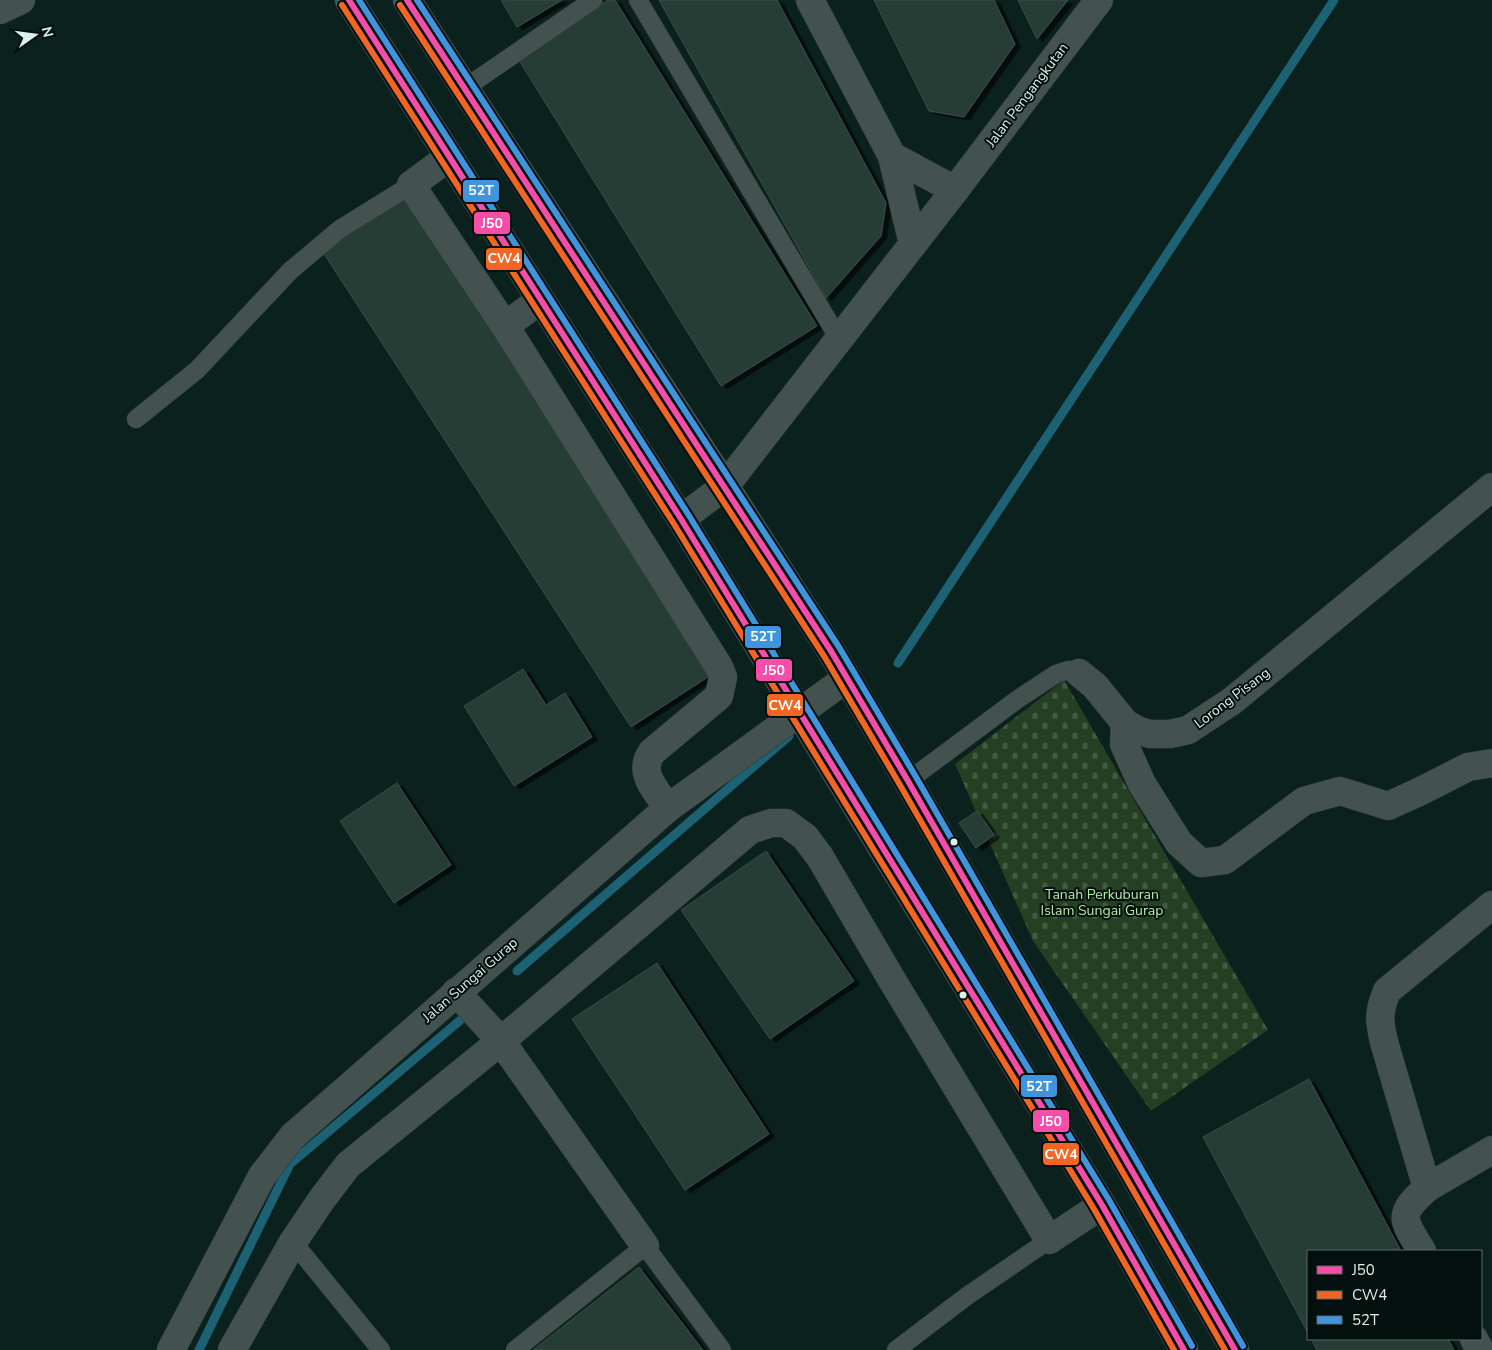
<svg xmlns="http://www.w3.org/2000/svg" width="1492" height="1350" font-family="'Nunito Sans',sans-serif">
<style>
.cemetery{fill:url(#cemetery-stones)}
.lines{fill:none;stroke-linecap:round;stroke-linejoin:round}
.stream{stroke:#1d6274;stroke-width:9}
.building{fill:#283d36;stroke:#3c4d48;filter:url(#shadow)}
.lane-casing{stroke:#2e3c3a;stroke-width:19}
.street-casing{stroke:#2e3c3a;stroke-width:29}
.highway-casing{stroke:#2e3c3a;stroke-width:29}
.lane{stroke:#43514f;stroke-width:18}
.street{stroke:#43514f;stroke-width:28}
.highway{stroke:#415858;stroke-width:28}
.bus-1-casing{stroke:#03100d;stroke-width:10}
.bus-2-casing{stroke:#03100d;stroke-width:10}
.bus-3-casing{stroke:#03100d;stroke-width:10}
.bus-1{stroke:#f54da8;stroke-width:6}
.bus-2{stroke:#f26522;stroke-width:6}
.bus-3{stroke:#4094de;stroke-width:6}
.bus-dot{fill:#dbf0eb;stroke:#03100d;stroke-width:2}
.labels{text-anchor:middle;dominant-baseline:central;stroke-width:4;stroke-linejoin:round;paint-order:stroke}
.street-label{font-size:14px;fill:#dbf0eb;stroke:#03100d}
.park-label{font-size:14px;fill:#adee9f;stroke:#03100d}
.line-badge{stroke:#03100d;stroke-width:2}
.badge-label{font-size:14px;text-anchor:middle;font-weight:bold;fill:#fff}
</style>
<defs>
<pattern id="cemetery-stones" width="16" height="16" patternUnits="userSpaceOnUse" patternTransform="scale(1.25)"><rect width="16" height="16" fill="#243f22"/><path d="M2 7V4a2 2 0 0 1 4 0v3zM10 15v-3a2 2 0 0 1 4 0v3z" fill="#435b42"/></pattern>
<filter id="shadow"><feDropShadow dx="5.5" dy="3" stdDeviation="0" flood-color="#0009"/></filter>
</defs>
<rect width="100%" height="100%" fill="#0b211e"/>
<polygon class="cemetery" points="1064,680 1268,1030 1151,1111 1033,941 955,764"/>
<g class="lines">
<g class="stream">
<polyline points="898,663 1334,0"/>
<polyline points="517,971 789,736"/>
<polyline points="199,1350 290,1164 470,1012"/>
</g>
</g>
<g class="building">
<polygon points="501,0 562,0 517,27"/>
<polygon points="608,0 615,0 817,326 721,386 517,57"/>
<polygon points="659,0 777,0 886,203 881,236 826,298"/>
<polygon points="874,0 994,0 1015,44 964,117 929,111"/>
<polygon points="1018,0 1068,0 1037,39"/>
<polygon points="403,195 714,673 631,727 321,249"/>
<polygon points="523,669 546,705 565,693 592,737 514,786 464,706"/>
<polygon points="397,783 451,865 394,903 340,821"/>
<polygon points="977,811 994,835 976,848 959,823"/>
<polygon points="766,851 854,981 770,1039 681,910"/>
<polygon points="657,963 769,1134 685,1190 572,1019"/>
<polygon points="1309,1079 1401,1251 1308,1251 1308,1333 1203,1137"/>
<polygon points="639,1267 703,1350 533,1350"/>
<polygon points="1311,1339 1448,1339 1454,1350 1317,1350"/>
</g>
<g class="lines">
<defs>
<g id="lane">
<polyline points="638,0 839,339"/>
<polyline points="465,88 593,0"/>
<polyline points="136,419 197,370 290,271 340,229 411,185"/>
<polyline points="908,781 1018,699 1056,674 1068,670 1079,673"/>
<polyline points="293,1242 381,1350"/>
<polyline points="515,1350 645,1246 722,1350"/>
<polyline points="896,1350 967,1296 1049,1240"/>
</g>
<g id="street">
<polyline points="810,0 892,156 913,244"/>
<polyline points="0,10 21,0"/>
<polyline points="892,156 955,190"/>
<path d="M 449,157 L 411,185 L 505,326 L 719,667 L 723,677 L 719,696 L 652,752 C 637,773 656,790 668,808"/>
<polyline points="505,326 540,300"/>
<polyline points="681,519 725,486 955,190 1099,0"/>
<polyline points="1079,673 1095,686 1125,723 1139,731 1150,734 1170,734 1188,730 1232,701 1492,487"/>
<polyline points="1125,723 1124,744 1142,784 1179,843 1201,863 1225,860 1304,801 1340,791 1388,806 1421,791 1468,767 1492,763"/>
<polyline points="456,992 501,1041 645,1246"/>
<polyline points="1427,1188 1492,1150"/>
<path d="M 1422,1251 C 1402,1219 1397,1215 1427,1188 L 1384,1042 C 1379,1020 1378,1013 1387,991 L 1492,905"/>
<polyline points="1474,1339 1480,1350"/>
<polyline points="171,1350 262,1176 293,1136 668,808 847,678"/>
<polyline points="232,1350 293,1242 322,1199 348,1165 501,1041 750,830 771,823 786,823 805,837 820,857 892,980 1049,1240 1102,1205"/>
</g>
<g id="highway">
<polyline points="349,0 681,519 871,830 1102,1205 1184,1350"/>
<polyline points="407,0 725,486 831,651 908,781 1235,1350"/>
</g>
</defs>
<use href="#lane" class="lane-casing"/>
<use href="#street" class="street-casing"/>
<use href="#highway" class="highway-casing"/>
<use href="#lane" class="lane"/>
<use href="#street" class="street"/>
<use href="#highway" class="highway"/>
<defs>
<g id="bus-1">
<polyline points="349,0 681,519 1102,1205 1184,1350"/>
<polyline points="407,0 831,651 908,781 1235,1350"/>
</g>
<g id="bus-2">
<polyline points="342,5 674,524 1094,1209 1174,1350"/>
<polyline points="400,5 824,656 900,785 1225,1350"/>
</g>
<g id="bus-3">
<polyline points="359,0 688,514 1109,1200 1192,1346"/>
<polyline points="417,0 839,647 916,777 1243,1346"/>
</g>
</defs>
<use href="#bus-1" class="bus-1-casing"/>
<use href="#bus-2" class="bus-2-casing"/>
<use href="#bus-3" class="bus-3-casing"/>
<use href="#bus-1" class="bus-1"/>
<use href="#bus-2" class="bus-2"/>
<use href="#bus-3" class="bus-3"/>
</g>
<g class="bus-dot">
<circle cx="954" cy="842" r="4.5"/>
<circle cx="963" cy="995" r="4.5"/>
</g>
<g class="labels">
<g class="street-label">
<text transform="translate(1027 95) rotate(-53)">Jalan Pengangkutan</text>
<text transform="translate(1232 698) rotate(-37)">Lorong Pisang</text>
<text transform="translate(470 980) rotate(-41)">Jalan Sungai Gurap</text>
</g>
<g class="park-label">
<text x="1102" y="894">Tanah Perkuburan<tspan x="1102" dy="16">Islam Sungai Gurap</tspan></text>
</g>
</g>
<g class="line-badge">
<rect x="462" y="179" width="38" height="24" rx="5" fill="#4094de"/>
<rect x="473" y="211" width="38" height="24" rx="5" fill="#f54da8"/>
<rect x="485" y="247" width="38" height="24" rx="5" fill="#f26522"/>
<rect x="744" y="625" width="38" height="24" rx="5" fill="#4094de"/>
<rect x="755" y="658" width="38" height="24" rx="5" fill="#f54da8"/>
<rect x="766" y="693" width="38" height="24" rx="5" fill="#f26522"/>
<rect x="1020" y="1074" width="38" height="24" rx="5" fill="#4094de"/>
<rect x="1032" y="1109" width="38" height="24" rx="5" fill="#f54da8"/>
<rect x="1042" y="1142" width="38" height="24" rx="5" fill="#f26522"/>
</g>
<g class="badge-label">
<text x="481" y="195">52T</text>
<text x="492" y="228">J50</text>
<text x="504" y="263">CW4</text>
<text x="763" y="641">52T</text>
<text x="774" y="675">J50</text>
<text x="785" y="710">CW4</text>
<text x="1039" y="1091">52T</text>
<text x="1051" y="1126">J50</text>
<text x="1061" y="1159">CW4</text>
</g>
<rect x="1307" y="1250" width="175" height="90" fill="#03100d" stroke="#596a66"/>
<rect x="1317" y="1266" width="25" height="8" fill="#f54da8" stroke="#596a66"/>
<text x="1352" y="1275" font-size="15" fill="#dbf0eb">J50</text>
<rect x="1317" y="1291" width="25" height="8" fill="#f26522" stroke="#596a66"/>
<text x="1352" y="1300" font-size="15" fill="#dbf0eb">CW4</text>
<rect x="1317" y="1316" width="25" height="8" fill="#4094de" stroke="#596a66"/>
<text x="1352" y="1325" font-size="15" fill="#dbf0eb">52T</text>
<g transform="translate(35 35) rotate(76)" stroke="#03100d" stroke-width="4" paint-order="stroke">
<path d="M0-4L9 19L0 12L-9 19Z" fill="#dbf0eb"/>
<text y="-8" font-size="14" font-weight="bold" text-anchor="middle" fill="#dbf0eb">N</text>
</g>
</svg>
